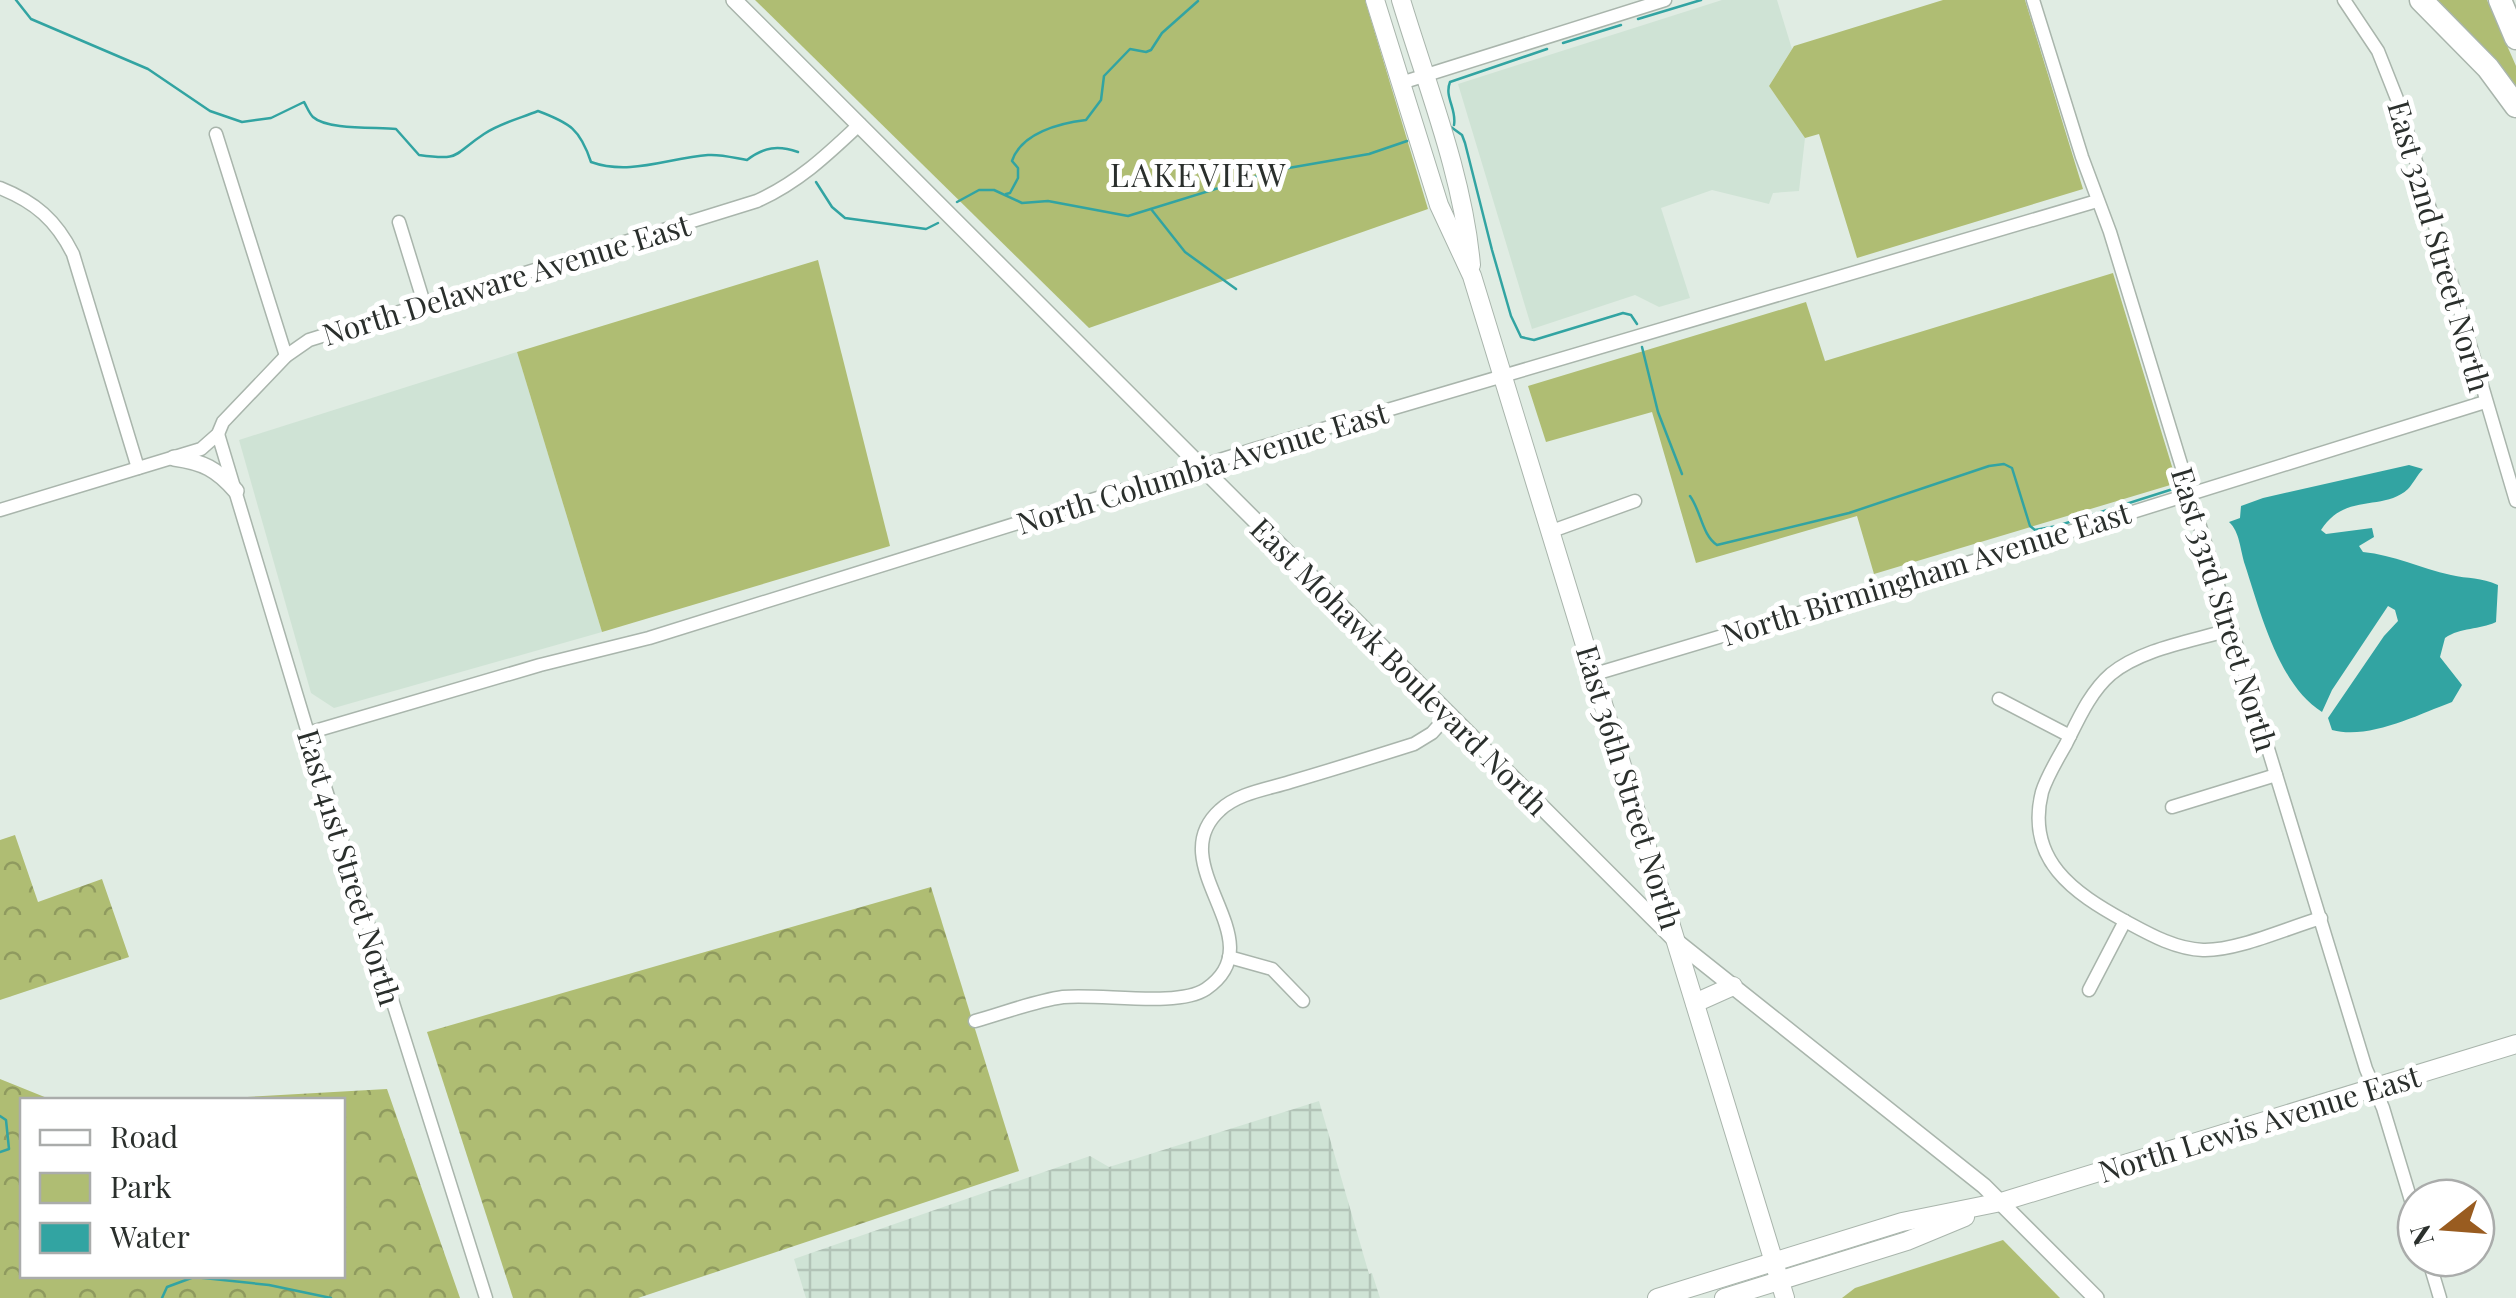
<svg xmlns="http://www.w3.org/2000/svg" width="2516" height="1298" font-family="'Playfair Display',serif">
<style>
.built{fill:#cfe3d5}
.industrial{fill:url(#industrial-grid)}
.green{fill:#afbd73}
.forest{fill:url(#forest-crowns)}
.water{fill:#32a4a2}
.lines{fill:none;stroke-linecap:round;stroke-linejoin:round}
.stream{stroke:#32a4a2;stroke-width:2.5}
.minor-casing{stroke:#a9b5ac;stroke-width:15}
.tertiary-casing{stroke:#a9b5ac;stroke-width:18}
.secondary-casing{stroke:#a9b5ac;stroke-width:20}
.motorway-casing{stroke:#a9b5ac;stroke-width:25}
.minor{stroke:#fff;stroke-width:12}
.tertiary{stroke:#fff;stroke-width:15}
.secondary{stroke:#fff;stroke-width:18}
.motorway{stroke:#fff;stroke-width:22}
.labels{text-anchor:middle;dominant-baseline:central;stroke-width:10;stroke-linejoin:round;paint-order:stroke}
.street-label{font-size:30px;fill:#2a2f2c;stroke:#fff}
.neighbourhood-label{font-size:32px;letter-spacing:2.5px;fill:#2a2f2c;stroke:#fff}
</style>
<defs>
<pattern id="industrial-grid" width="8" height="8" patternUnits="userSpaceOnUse" patternTransform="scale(2.5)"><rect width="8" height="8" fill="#cfe3d5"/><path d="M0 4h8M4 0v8" fill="none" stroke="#b2c3b7"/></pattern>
<pattern id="forest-crowns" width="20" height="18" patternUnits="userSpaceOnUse" patternTransform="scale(2.5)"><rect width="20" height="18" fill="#afbd73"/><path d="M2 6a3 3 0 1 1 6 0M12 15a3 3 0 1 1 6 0" fill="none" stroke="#8f9a5f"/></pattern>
</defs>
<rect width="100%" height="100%" fill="#e0ece3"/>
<g class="built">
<polygon points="1722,0 1777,0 1792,49 1769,86 1805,138 1799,191 1773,193 1769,204 1712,190 1661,208 1690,298 1659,307 1635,295 1532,329 1458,84"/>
<polygon points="517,352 602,632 334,708 311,693 239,440"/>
</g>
<polygon class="industrial" points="1319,1101 1369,1274 1372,1273 1380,1298 806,1298 794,1259 1090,1156 1109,1167"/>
<g class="green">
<polygon points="755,0 1365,0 1428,209 1089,328"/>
<polygon points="1943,0 2025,0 2083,189 1857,258 1819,134 1805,138 1769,86 1794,46"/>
<polygon points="2429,0 2487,0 2516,66 2516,97"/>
<polygon points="818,260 890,546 602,632 517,352"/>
<polygon points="2113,273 2177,483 1874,574 1857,516 1696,563 1652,412 1546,442 1528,386 1806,302 1825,361"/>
<polygon points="2003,1240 2060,1298 1842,1298 1855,1288"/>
</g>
<g class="forest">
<polygon points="15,835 38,902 102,879 129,957 0,1000 0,840"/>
<polygon points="931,887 1019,1171 638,1298 513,1298 427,1032"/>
<polygon points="0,1079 52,1100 22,1100 22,1276 342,1276 342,1100 193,1100 387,1089 460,1298 0,1298"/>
</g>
<path class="water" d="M 2409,465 L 2423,469 C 2417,475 2413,484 2408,489 C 2383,512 2345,492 2321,530 L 2326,534 L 2372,528 L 2374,537 L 2359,546 L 2363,552 C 2394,555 2420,568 2451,575 C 2468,579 2481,577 2498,585 L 2496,622 C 2479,630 2461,627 2445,638 L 2440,657 L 2462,685 L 2452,702 C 2417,715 2369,740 2332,730 L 2328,718 L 2384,636 L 2398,621 L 2395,610 L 2388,606 L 2332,690 L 2322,712 C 2279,686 2260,611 2245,565 C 2240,550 2240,532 2229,522 L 2240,518 L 2241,506 L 2263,498 Z"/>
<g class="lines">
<g class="stream">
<path d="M 16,0 L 31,19 L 148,69 L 210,111 L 242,122 L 271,118 L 304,102 C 307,107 309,113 313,117 C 327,130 376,127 396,129 L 419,155 C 462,161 452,155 484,134 C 500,123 521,118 538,111 C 570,123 580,129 591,162 C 630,176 668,158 708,155 C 721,154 735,158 747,160 C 764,147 778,145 798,152"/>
<polyline points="1638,19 1701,0"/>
<polyline points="1563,43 1621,25"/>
<path d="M 1454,125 C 1457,109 1444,97 1450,82 L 1547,49"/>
<polyline points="1451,127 1462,135 1465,143 1492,250 1511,316 1521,337 1534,340 1623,313 1631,315 1637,324"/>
<polyline points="816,182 832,207 845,218 926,229 938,223"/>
<path d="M 1006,194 L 1010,193 L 1018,178 L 1018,168 L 1012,161 C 1021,133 1060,123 1086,120 L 1101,100 L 1104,76 L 1130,49 L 1146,52 L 1151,50 L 1162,33 L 1198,1"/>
<polyline points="957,202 979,190 994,190 1022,203 1048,201 1128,216 1277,170 1369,154 1407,141"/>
<polyline points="1151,209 1185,252 1236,289"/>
<polyline points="1642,347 1658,412 1682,474"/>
<path d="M 1690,496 C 1701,511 1702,535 1717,545 L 1849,513 L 1989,466 L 2004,464 L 2012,468 L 2030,526 L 2035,530 L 2057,526 L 2173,489"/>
<polyline points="0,1116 6,1120 9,1149 0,1152"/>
<polyline points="162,1298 167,1287 194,1277 269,1285 331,1298"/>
</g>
<defs>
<g id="minor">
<polyline points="2033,0 2082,157 2110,232 2366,1069 2383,1108 2416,1217"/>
<polyline points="2344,0 2378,51 2399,104 2516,501"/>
<polyline points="1401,83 1665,0"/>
<polyline points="216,134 286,356"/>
<path d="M 0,188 C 35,202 56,220 73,254 L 138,468"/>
<polyline points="399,222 424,303"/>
<polyline points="218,434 308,733 486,1298"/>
<path d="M 0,510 L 201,449 L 218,434 L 223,422 L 286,356 L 309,340 L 757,201 C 799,182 827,155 860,124"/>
<polyline points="1552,531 1635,501"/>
<path d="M 2232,629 C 2194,641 2143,648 2111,674 C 2090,692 2078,720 2066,744 C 2057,760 2047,776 2042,792 C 2025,860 2074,893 2125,921 C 2149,934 2175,949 2203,950 C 2237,951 2287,928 2321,918"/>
<polyline points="1595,674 2027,545 2485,402"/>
<polyline points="1999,699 2070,736"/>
<polyline points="308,733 540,665 649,638 1255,449 2097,201"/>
<polyline points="2172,807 2276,775"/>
<polyline points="1229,957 1272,969 1303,1001"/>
<polyline points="2089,990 2125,921"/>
<path d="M 975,1021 C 1004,1013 1034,1001 1063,997 C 1100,993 1177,1008 1206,989 C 1278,940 1159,865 1220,810 C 1238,793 1268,789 1290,782 C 1331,770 1373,757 1414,744 L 1432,733 L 1448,715"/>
<polyline points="2428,1258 2440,1298"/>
</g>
<g id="tertiary">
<polyline points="734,0 1676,941 1984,1186 2096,1298"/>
<path d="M 174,458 C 203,462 217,469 236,491"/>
</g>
<g id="secondary">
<polyline points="1375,0 1439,205 1472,276 1785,1298"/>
<path d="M 1401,0 C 1427,86 1463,175 1471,265"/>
<polyline points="1695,1003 1733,986"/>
<polyline points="1657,1298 1902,1222 2001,1202 2516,1044"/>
<polyline points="1724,1298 1907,1241 1965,1217"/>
</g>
<g id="motorway">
<polyline points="2421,0 2488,68 2516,106"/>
<polyline points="2500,0 2516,38"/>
</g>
</defs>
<use href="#minor" class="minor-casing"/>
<use href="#tertiary" class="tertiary-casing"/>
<use href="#secondary" class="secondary-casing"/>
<use href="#motorway" class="motorway-casing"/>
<use href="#minor" class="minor"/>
<use href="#tertiary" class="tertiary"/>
<use href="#secondary" class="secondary"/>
<use href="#motorway" class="motorway"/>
</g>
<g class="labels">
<g class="street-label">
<text transform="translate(2440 246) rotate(74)">East 32nd Street North</text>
<text transform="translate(506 279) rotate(-17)">North Delaware Avenue East</text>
<text transform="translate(1202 467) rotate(-17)">North Columbia Avenue East</text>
<text transform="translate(1926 573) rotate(-17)">North Birmingham Avenue East</text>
<text transform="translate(2225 609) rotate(73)">East 33rd Street North</text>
<text transform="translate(1400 666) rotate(45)">East Mohawk Boulevard North</text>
<text transform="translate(1630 787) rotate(73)">East 36th Street North</text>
<text transform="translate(350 867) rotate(73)">East 41st Street North</text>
<text transform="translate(2259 1123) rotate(-17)">North Lewis Avenue East</text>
</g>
<g class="neighbourhood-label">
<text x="1199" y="173">LAKEVIEW</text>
</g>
</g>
<rect x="20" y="1098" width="325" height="180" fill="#ffffff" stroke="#aaacab" stroke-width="2.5"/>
<rect x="40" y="1130" width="50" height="15" fill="#ffffff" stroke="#aaacab" stroke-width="2.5"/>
<text x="110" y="1148" font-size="30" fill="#2a2f2c">Road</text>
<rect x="40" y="1173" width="50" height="30" fill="#afbd73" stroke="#aaacab" stroke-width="2.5"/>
<text x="110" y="1198" font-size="30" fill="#2a2f2c">Park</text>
<rect x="40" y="1223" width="50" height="30" fill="#32a4a2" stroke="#aaacab" stroke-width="2.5"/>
<text x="110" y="1248" font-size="30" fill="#2a2f2c">Water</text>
<g transform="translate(2446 1228) rotate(253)"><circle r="48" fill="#ffffff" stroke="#aaacab" stroke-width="2.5"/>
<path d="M0-8L18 38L0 25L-18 38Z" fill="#995c20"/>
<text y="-15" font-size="28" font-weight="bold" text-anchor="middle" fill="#2a2f2c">N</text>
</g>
</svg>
